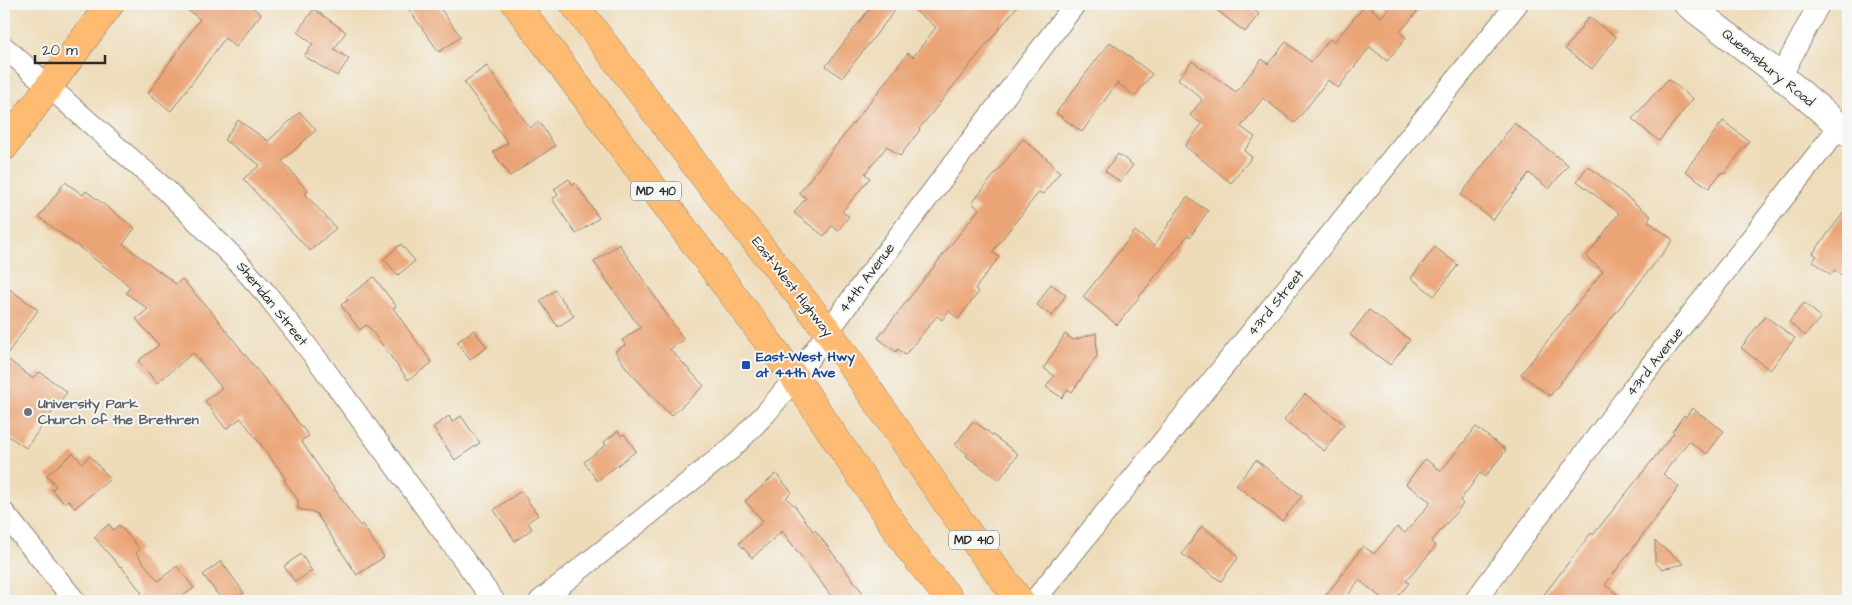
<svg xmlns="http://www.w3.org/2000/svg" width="1852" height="605" font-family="'Architects Daughter',sans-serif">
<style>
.building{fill:#eba476}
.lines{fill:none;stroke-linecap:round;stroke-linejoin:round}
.minor-casing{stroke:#8c8472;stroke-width:23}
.tertiary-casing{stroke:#8c8472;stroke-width:28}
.primary-casing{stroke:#8c8472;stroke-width:29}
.minor{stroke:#fff;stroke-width:21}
.tertiary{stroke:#fff;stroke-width:26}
.primary{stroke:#ffbb71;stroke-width:28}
.transit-dot{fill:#1a4fb4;stroke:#f6f6f2;stroke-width:2}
.worship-dot{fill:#6b7280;stroke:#f6f6f2;stroke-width:2}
.labels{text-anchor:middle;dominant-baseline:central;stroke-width:4;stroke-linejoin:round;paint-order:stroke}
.shield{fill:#f6f6f2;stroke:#686867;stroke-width:1}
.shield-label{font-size:12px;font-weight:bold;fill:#2b2b2b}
.street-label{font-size:14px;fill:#2b2b2b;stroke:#f6f6f2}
.transit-label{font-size:14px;font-weight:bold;fill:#164399;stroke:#f6f6f2;text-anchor:start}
.worship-label{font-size:14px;font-weight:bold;fill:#5b616d;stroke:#f6f6f2;text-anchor:start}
</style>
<rect width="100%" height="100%" fill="#f6f6f2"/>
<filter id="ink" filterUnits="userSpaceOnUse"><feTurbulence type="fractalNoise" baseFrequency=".02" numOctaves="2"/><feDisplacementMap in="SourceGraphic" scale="10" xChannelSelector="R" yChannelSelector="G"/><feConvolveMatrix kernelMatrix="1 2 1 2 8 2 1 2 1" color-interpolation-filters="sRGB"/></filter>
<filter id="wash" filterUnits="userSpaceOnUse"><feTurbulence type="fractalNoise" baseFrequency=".0096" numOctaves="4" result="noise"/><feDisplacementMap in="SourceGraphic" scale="20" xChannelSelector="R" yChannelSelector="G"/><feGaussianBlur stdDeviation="1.12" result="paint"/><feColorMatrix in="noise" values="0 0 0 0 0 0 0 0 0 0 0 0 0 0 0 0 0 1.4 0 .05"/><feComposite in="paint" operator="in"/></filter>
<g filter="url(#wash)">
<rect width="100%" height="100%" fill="#eedcb9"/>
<g id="blocks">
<g class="building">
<polygon points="179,4 248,4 261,14 236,47 225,38 171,111 148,93 200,19"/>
<polygon points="405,4 437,4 461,37 439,52"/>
<polygon points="873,4 900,4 842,78 826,66"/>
<polygon points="907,4 1019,4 919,129 920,130 900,156 887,146 865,174 870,178 842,212 849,216 838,231 832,226 824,236 794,213 806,198 799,193 908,53 913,57 936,27"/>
<polygon points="1209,4 1246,4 1259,14 1245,32"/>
<polygon points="1366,4 1381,17 1393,4 1424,4 1400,32 1406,38 1387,61 1370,47 1338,88 1328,80 1295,123 1263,98 1241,127 1255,137 1244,151 1252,157 1231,183 1185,146 1202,124 1190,115 1202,100 1200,97 1178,79 1192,61 1236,92 1262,59 1268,64 1286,42 1311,62 1330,39 1334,42"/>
<polygon points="314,9 346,32 334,49 349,59 337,76 304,56 313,44 297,32"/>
<polygon points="1589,17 1616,37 1592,69 1565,49"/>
<polygon points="1110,42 1152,74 1135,96 1117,83 1082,132 1056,113"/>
<polygon points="487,66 530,128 539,122 555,146 510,176 493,152 508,143 464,82"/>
<polygon points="1668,79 1693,99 1659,141 1632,119"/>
<polygon points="300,112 316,130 282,161 308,191 305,194 336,228 310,251 243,179 260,165 224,140 238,120 268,141"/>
<polygon points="1723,121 1749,141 1724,174 1722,172 1709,188 1685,171"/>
<polygon points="1514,123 1568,165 1549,189 1529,173 1493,220 1461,195"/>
<polygon points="1023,139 1052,163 1051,165 1060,172 1043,194 1039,192 992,252 999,257 975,289 979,292 958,319 949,311 942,320 937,316 905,355 898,349 896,352 878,338 979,209 972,203"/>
<polygon points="1118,154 1133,165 1120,182 1105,171"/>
<polygon points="1588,166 1651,216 1648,221 1673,240 1550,396 1521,374 1603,271 1586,257 1619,213 1577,181"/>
<polygon points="569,179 573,185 575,183 599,218 576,234 552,199 558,195 554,189"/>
<polygon points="65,182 83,195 86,191 135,228 123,244 176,284 182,279 214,315 309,436 301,441 360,526 362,524 384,557 357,575 316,513 298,509 298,500 284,480 286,479 241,418 226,429 205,401 222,388 193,353 157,383 138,361 159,345 136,319 148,309 126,293 130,287 121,279 39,217"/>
<polygon points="1187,197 1208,211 1190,237 1188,235 1117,325 1083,297 1135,231 1154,246"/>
<polygon points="1848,207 1848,265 1841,275 1834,270 1831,275 1813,261 1817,256 1813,253"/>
<polygon points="401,244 415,261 398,275 384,259"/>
<polygon points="619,244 684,340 670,349 704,386 671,416 628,370 615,351 625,345 622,340 640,328 594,262"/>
<polygon points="1435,247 1458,265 1434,296 1411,278"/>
<polygon points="374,277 396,306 393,308 432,363 408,380 369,327 366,325 360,330 341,305 348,300 346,298"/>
<polygon points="1051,284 1066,295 1052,316 1037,305"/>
<polygon points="4,285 38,310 5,357 32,378 40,372 67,392 26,448 4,433"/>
<polygon points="555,290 574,316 558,327 540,301"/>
<polygon points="1804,303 1821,317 1805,336 1789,322"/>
<polygon points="1369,310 1410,340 1390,365 1350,335"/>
<polygon points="1765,316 1795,338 1770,370 1741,348"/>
<polygon points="474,330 487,347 470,360 457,342"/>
<polygon points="1096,333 1097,356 1072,392 1068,389 1062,398 1046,387 1054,376 1044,368 1065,334 1073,340"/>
<polygon points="1305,394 1344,424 1324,451 1284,420"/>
<polygon points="1692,408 1724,431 1707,454 1689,441 1663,474 1679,487 1605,585 1626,601 1539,601 1591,533 1593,535 1674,433 1672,432 1684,415 1686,417"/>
<polygon points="449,416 452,422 461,416 480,443 455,460 433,427"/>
<polygon points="972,422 975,422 1018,454 999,480 966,456 968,454 955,445"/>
<polygon points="1476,427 1506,450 1485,477 1480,473 1460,501 1463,504 1431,542 1436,546 1406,581 1409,583 1394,601 1385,601 1359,580 1344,601 1322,601 1363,546 1374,554 1397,527 1405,533 1431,502 1406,484 1425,459 1441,471"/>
<polygon points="618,431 621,436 624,434 636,451 597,481 584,462 606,445 604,442"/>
<polygon points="73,453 82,463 90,456 110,479 75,508 68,500 64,503 52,490 56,486 47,475"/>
<polygon points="1256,460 1302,496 1282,521 1236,485"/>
<polygon points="776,474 792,492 786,498 795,506 813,531 815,530 869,601 835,601 782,531 752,558 739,543 763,521 745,501"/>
<polygon points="521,491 538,515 528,522 532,529 515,541 494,510"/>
<polygon points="109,524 113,530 119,525 140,549 136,553 158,581 177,566 194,588 176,601 132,601 142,593 121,566 120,567 94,537"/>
<polygon points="1202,526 1233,551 1238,558 1221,581 1182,554"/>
<polygon points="1655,541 1684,564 1662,569 1655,563"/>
<polygon points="301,554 312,571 295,582 284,566"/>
<polygon points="221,561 244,593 233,601 223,601 203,575"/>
</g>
</g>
</g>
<g filter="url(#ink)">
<use href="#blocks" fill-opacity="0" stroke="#8c8472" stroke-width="1"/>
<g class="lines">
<defs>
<g id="minor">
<polyline points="4,47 166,190 235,259 268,296 322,366 494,601"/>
<polyline points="1781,76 1819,4"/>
<polyline points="4,513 75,601"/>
<polyline points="540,601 702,472 732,448 766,413 795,378 863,283 1075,4"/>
<polyline points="1034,601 1517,4"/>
<polyline points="1475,601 1637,383 1840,126"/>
</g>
<polyline id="tertiary" points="1687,4 1781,76 1848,133"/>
<g id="primary">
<polyline points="516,4 795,378 911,551 951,601"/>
<polyline points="574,4 709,183 828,331 968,533 1020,601"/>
<polyline points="4,147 110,4"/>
</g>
</defs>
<use href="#minor" class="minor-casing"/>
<use href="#tertiary" class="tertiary-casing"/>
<use href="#primary" class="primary-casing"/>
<use href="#minor" class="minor"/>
<use href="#tertiary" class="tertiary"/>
<use href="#primary" class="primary"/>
</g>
</g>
<rect class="transit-dot" x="741" y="360" width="10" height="10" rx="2.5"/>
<circle class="worship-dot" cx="28" cy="412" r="5"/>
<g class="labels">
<g class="shield">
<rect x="631" y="181.5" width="50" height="19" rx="4"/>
<rect x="949" y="530.5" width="50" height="19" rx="4"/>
</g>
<g class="shield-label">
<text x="656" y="191">MD 410</text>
<text x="974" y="540">MD 410</text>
</g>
<g class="street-label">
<text transform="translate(1768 68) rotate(39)">Queensbury Road</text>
<text transform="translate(867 278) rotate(-53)">44th Avenue</text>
<text transform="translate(792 287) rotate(52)">East-West Highway</text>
<text transform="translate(1276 303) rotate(-51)">43rd Street</text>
<text transform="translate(272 304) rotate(51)">Sheridan Street</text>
<text transform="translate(1655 362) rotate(-52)">43rd Avenue</text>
</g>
<g class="transit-label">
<text x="756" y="357">East-West Hwy<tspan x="756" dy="16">at 44th Ave</tspan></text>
</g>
<g class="worship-label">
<text x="38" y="404">University Park<tspan x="38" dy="16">Church of the Brethren</tspan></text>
</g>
</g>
<rect width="1852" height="605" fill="none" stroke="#f6f6f2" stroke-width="20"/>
<path d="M35 55v8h70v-8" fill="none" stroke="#2b2b2b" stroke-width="2.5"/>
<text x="42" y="55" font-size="15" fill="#2b2b2b" stroke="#f6f6f2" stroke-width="4" paint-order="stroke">20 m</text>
</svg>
